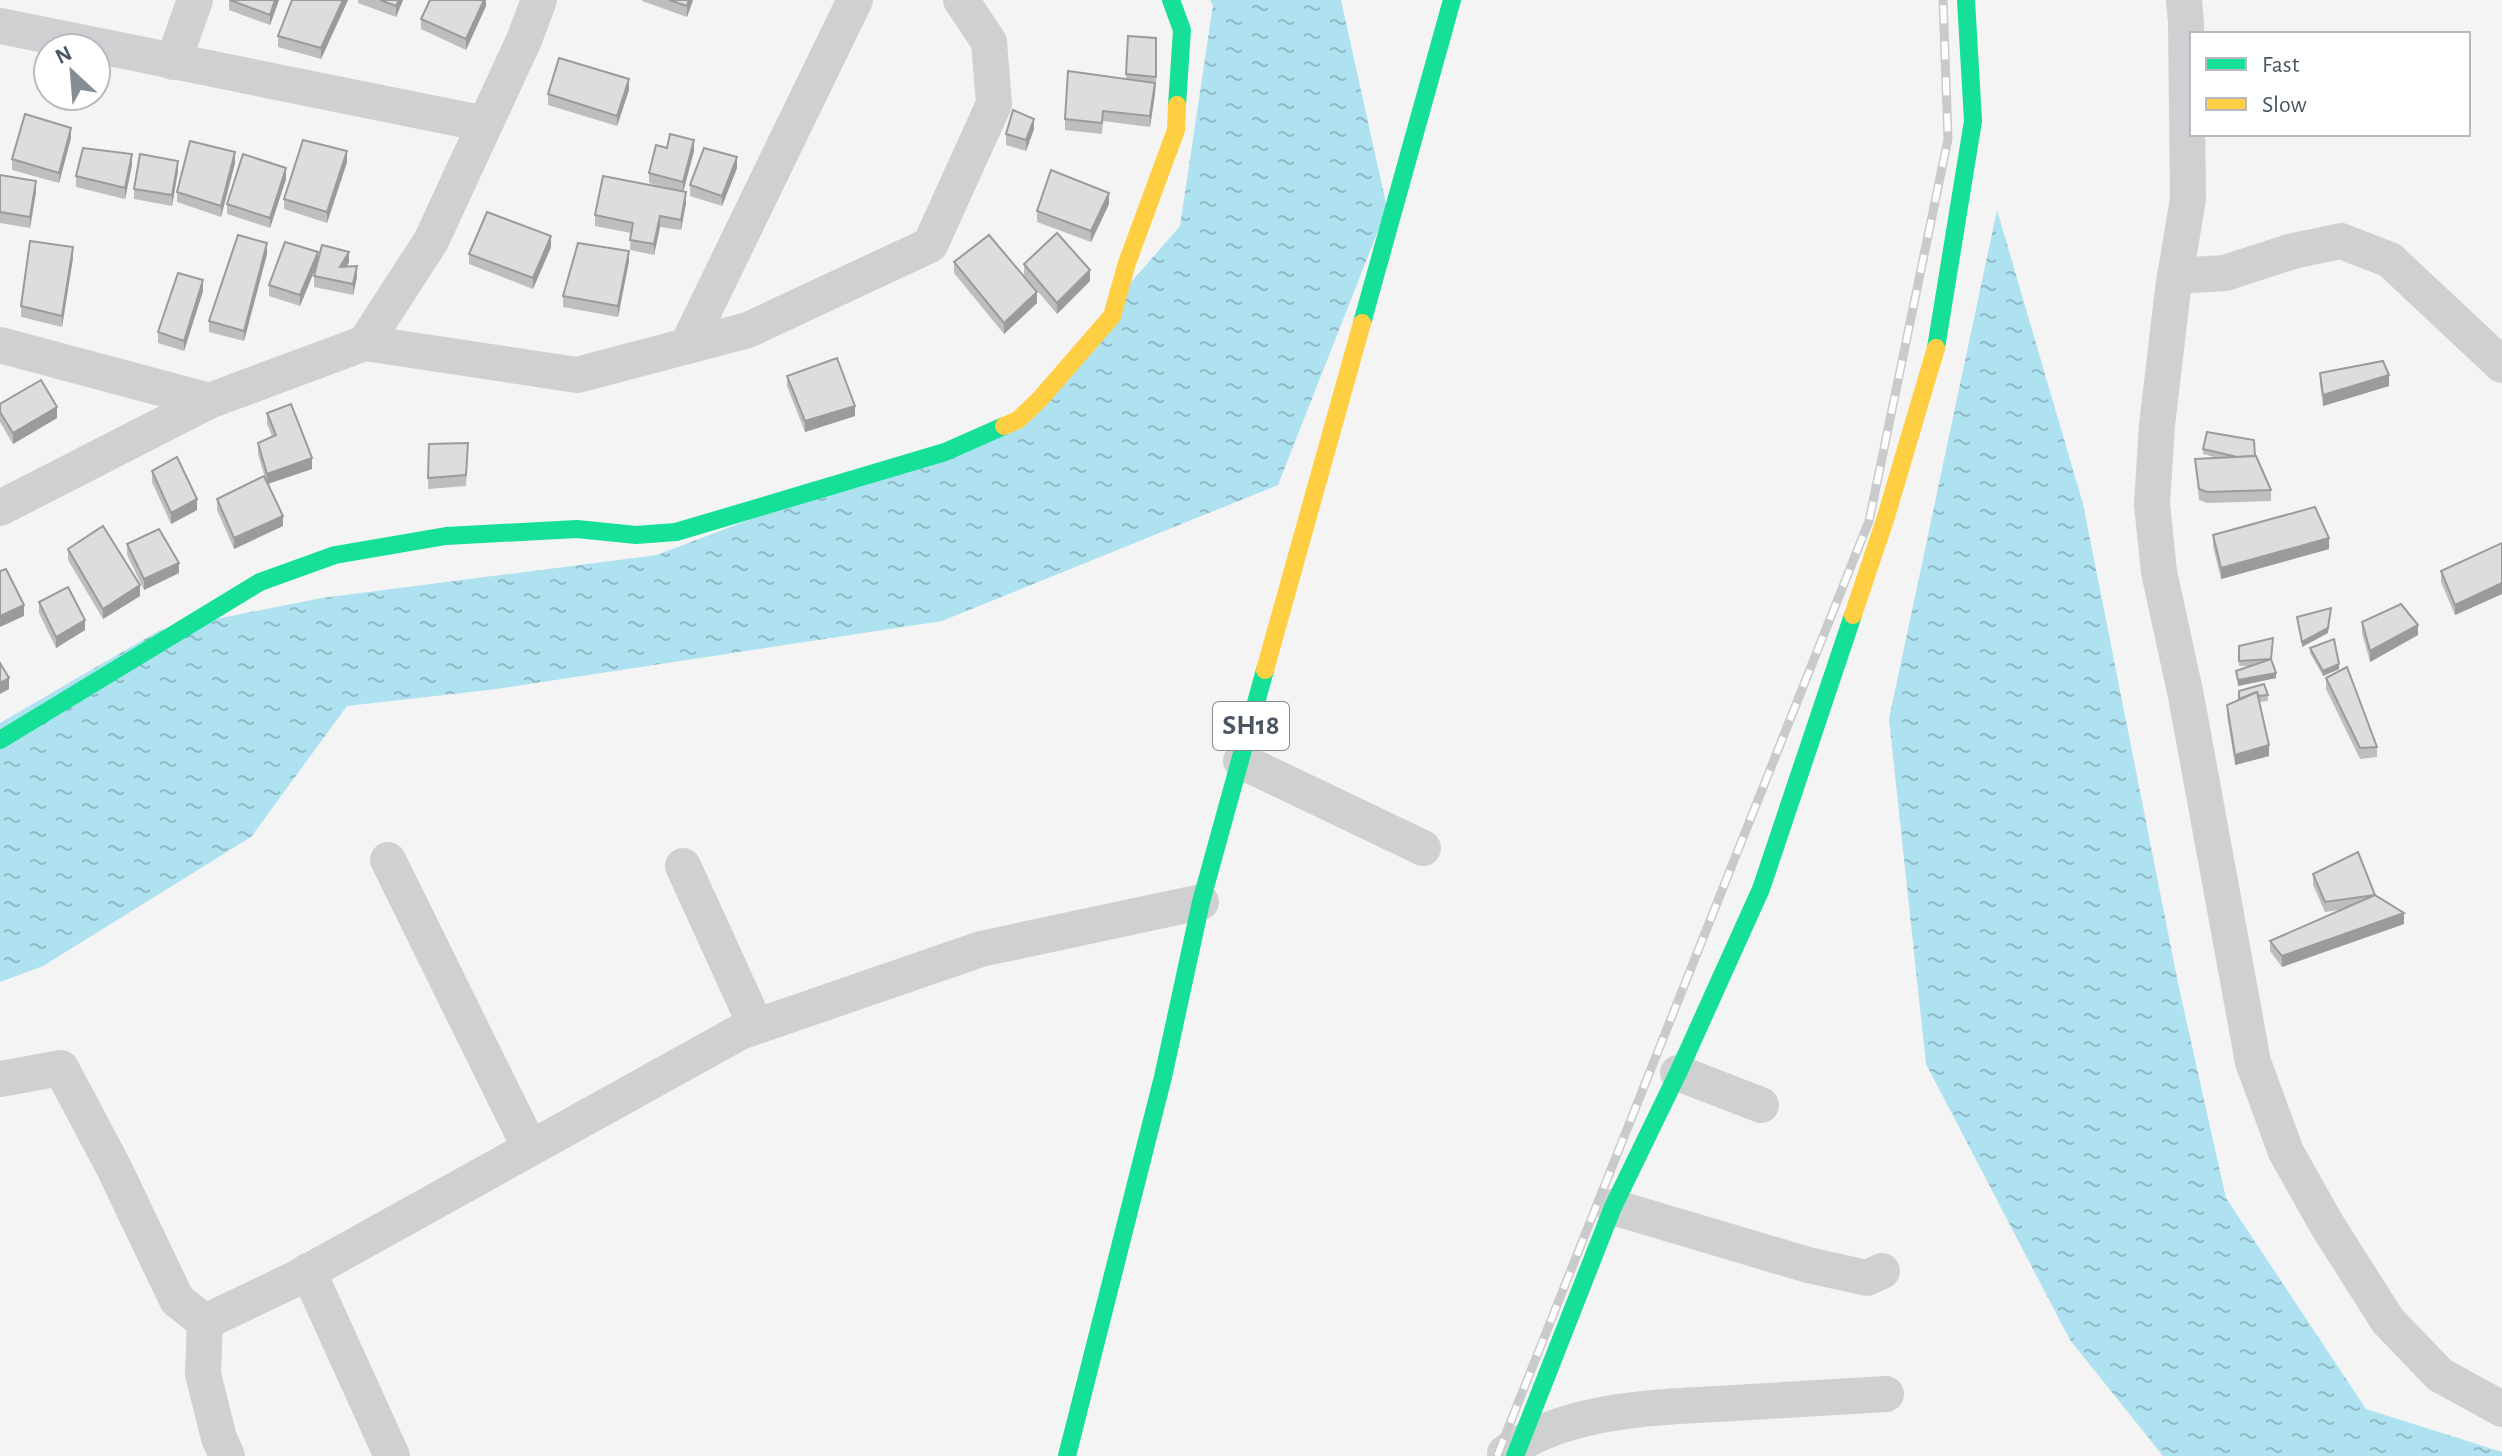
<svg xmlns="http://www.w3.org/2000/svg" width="2502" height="1456" font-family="'Alegreya Sans',sans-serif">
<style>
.water{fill:url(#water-ripples)}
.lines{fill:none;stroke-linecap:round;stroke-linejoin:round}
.street{stroke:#ced0d2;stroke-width:36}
.fast{stroke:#16e098;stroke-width:18}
.slow{stroke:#ffcf43;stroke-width:18}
.rail-casing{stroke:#c9cacc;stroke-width:9}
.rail{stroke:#fff;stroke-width:6;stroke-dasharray:18;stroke-linecap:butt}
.wall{fill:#bebebf}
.shaded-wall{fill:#9b9b9b}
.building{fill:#ddddde;stroke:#9b9b9b;stroke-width:2}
.labels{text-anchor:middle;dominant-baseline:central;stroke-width:8;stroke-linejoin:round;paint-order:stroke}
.shield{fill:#fff;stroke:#808990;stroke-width:2}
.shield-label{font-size:28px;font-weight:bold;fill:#4a5661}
</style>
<defs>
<pattern id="water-ripples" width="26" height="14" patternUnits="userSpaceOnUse" patternTransform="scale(2)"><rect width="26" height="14" fill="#aee2f0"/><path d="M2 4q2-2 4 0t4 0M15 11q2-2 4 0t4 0" fill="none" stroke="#90bac6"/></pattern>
</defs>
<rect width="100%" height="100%" fill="#f4f4f4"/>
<g class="water">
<polygon points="1210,0 1341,0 1387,208 1278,485 942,621 497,689 347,706 251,837 43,966 0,982 0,723 160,630 322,598 657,555 1012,419 1180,226 1213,5"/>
<polygon points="1997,210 2083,504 2179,988 2226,1198 2366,1409 2502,1452 2502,1456 2163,1456 2070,1340 1926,1064 1889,719"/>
</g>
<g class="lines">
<g class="street">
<polyline points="2184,0 2186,23 2188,199 2173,289 2157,425 2152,504 2159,572 2186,696 2253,1062 2286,1152 2327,1225 2388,1321 2440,1375 2502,1409"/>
<polyline points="0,26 485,124"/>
<polyline points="173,62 195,0"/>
<polyline points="2175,276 2225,273 2293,251 2341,241 2390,260 2502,365"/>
<polyline points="365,343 577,375 748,330 930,245 994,104 989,42 961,0"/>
<polyline points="0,345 209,401"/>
<polyline points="687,346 855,0"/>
<polyline points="0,508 209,401 365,343 431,241 524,40 539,0"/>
<polyline points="1241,761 1423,848"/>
<polyline points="388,860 530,1148"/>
<polyline points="683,866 756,1026"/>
<polyline points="1678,1073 1761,1105"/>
<polyline points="0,1079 61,1068 114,1168 177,1300 205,1322 295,1279 740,1032 981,949 1201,902"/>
<polyline points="1613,1207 1808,1265 1867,1278 1882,1271"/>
<polyline points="308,1271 392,1456"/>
<polyline points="205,1322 203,1374 219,1438 227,1456"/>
<path d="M 1505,1453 C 1567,1408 1660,1407 1734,1403 C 1785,1400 1836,1397 1886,1394"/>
</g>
<g class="fast">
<polyline points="1171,0 1182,30 1177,105"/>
<polyline points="1362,323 1452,0"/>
<polyline points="1936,348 1973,121 1966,0"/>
<polyline points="0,740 260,582 335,555 446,536 577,529 636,535 676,532 945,452 1004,426"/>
<polyline points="1067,1456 1163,1077 1201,902 1265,670"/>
<polyline points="1515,1456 1613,1207 1678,1073 1761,889 1853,615"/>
</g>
<g class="slow">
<polyline points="1004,426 1018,420 1040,399 1112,316 1127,263 1176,130 1177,105"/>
<polyline points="1853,615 1885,520 1936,348"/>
<polyline points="1265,670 1362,323"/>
</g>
<defs>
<polyline id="rail" points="1497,1456 1869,521 1948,139 1943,0"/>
</defs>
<use href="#rail" class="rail-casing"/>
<use href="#rail" class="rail"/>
</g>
<g class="wall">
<polygon points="229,0 279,0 270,25 229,10"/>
<polygon points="292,0 348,0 321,59 278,47 278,36"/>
<polygon points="358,0 403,0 396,17 358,3"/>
<polygon points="486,0 486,6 466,50 421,29 421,19"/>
<polygon points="642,0 693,0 687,17 642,1"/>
<polygon points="1128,36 1156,38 1156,87 1150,127 1103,121 1102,134 1065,130 1065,119 1126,79"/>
<polygon points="629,90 617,126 548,105 548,94"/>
<polygon points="1034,129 1026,151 1006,145 1006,134"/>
<polygon points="71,138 59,183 12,170 12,159"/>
<polygon points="667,148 694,151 683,191 686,203 681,230 660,227 654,255 630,250 631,233 595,226 595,215 665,188 649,183 649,173"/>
<polygon points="347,162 327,223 284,209 284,199"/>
<polygon points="235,163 221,217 177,202 177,192"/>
<polygon points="132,165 125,199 76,187 76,176"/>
<polygon points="737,168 722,206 690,196 690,185"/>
<polygon points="178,171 172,206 134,199 134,189"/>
<polygon points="0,175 36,192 30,228 0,223"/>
<polygon points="286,179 270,228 227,214 227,204"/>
<polygon points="1109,204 1091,242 1037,222 1037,211"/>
<polygon points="551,247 533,289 469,264 469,254"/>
<polygon points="267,254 244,341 209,332 209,321"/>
<polygon points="73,258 62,327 21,317 21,306"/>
<polygon points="629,261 618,317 563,307 563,296"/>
<polygon points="318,262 349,262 347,267 357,277 353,295 314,287 314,276 317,264 300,306 269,296 269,285"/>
<polygon points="954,262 1037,303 1004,334 954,273"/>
<polygon points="1024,264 1090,281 1057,314 1024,275"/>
<polygon points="203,291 184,351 158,343 158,332"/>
<polygon points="2320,373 2389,386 2323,406 2320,384"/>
<polygon points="787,376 855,416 805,432 787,386"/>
<polygon points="0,404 57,418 13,444 0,422"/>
<polygon points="267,413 312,469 268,484 283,526 234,549 217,510 217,499 266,481 258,454 258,443 272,436 267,424"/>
<polygon points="429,444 468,453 466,486 428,489"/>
<polygon points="2203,449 2255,457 2271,490 2271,501 2207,503 2199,500 2195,459 2218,458 2203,454"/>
<polygon points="152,471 197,510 171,524 152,482"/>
<polygon points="2213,535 2329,549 2221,579 2213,546"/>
<polygon points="2502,543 2502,594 2455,615 2441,582 2441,571"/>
<polygon points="127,544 179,573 144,590 127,555"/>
<polygon points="68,549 140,596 103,619 68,560"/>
<polygon points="39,602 85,630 56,648 39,613"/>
<polygon points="2362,622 2418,635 2370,662 2362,633"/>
<polygon points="2273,644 2271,660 2276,678 2238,686 2236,671 2252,666 2239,666 2239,646"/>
<polygon points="2310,648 2339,669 2323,676 2310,653"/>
<polygon points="2326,678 2377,747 2377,757 2360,759 2326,689"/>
<polygon points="2239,691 2268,695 2268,701 2260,702 2269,756 2235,765 2227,716 2227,705 2239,700"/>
<polygon points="2313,874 2375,895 2404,924 2282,967 2270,951 2270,941 2340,910 2325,912 2313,885"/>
</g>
<g class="shaded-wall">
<polygon points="275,0 279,0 270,25 270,15"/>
<polygon points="343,0 348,0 321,59 321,48"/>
<polygon points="399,0 403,0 396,17 396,6"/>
<polygon points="484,0 486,0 486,6 466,50 466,39"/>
<polygon points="689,0 693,0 687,17 687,6"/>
<polygon points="629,79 629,90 617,126 617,116"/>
<polygon points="1155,83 1155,94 1150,127 1150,116"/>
<polygon points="1034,119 1034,129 1026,151 1026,140"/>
<polygon points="71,128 71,138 59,183 59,173"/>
<polygon points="694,140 694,151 683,193 683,182"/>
<polygon points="347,151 347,162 327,223 327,212"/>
<polygon points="235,152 235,163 221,217 221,206"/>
<polygon points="132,154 132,165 125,199 125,188"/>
<polygon points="737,157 737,168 722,206 722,196"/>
<polygon points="178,161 178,171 172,206 172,195"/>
<polygon points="286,168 286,179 270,228 270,218"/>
<polygon points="36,181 36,192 30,228 30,217"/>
<polygon points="686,192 686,203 681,230 681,220"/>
<polygon points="1109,193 1109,204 1091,242 1091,231"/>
<polygon points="660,216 660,227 654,255 654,244"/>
<polygon points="551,236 551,247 533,289 533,278"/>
<polygon points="267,243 267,254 244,341 244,331"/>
<polygon points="73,247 73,258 62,327 62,316"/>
<polygon points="629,251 629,261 618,317 618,306"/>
<polygon points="318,252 318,262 300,306 300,295"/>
<polygon points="349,252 349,262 340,278 340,267"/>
<polygon points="357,266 357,277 353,295 353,284"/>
<polygon points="1090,270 1090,281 1057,314 1057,303"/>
<polygon points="203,280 203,291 184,351 184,341"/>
<polygon points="1037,292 1037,303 1004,334 1004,323"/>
<polygon points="2389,375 2389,386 2323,406 2323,395"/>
<polygon points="855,406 855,416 805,432 805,421"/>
<polygon points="57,407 57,418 13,444 13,433"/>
<polygon points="312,458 312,469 267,484 267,474"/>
<polygon points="197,499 197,510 171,524 171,513"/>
<polygon points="283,516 283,526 234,549 234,538"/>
<polygon points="2329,538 2329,549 2221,579 2221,568"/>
<polygon points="179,563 179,573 144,590 144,579"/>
<polygon points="2502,583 2502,594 2455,615 2455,605"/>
<polygon points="140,585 140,596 103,619 103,609"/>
<polygon points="24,605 24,616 0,627 0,616"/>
<polygon points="2331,608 2328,633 2302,647 2302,642"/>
<polygon points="85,620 85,630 56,648 56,637"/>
<polygon points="2418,625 2418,635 2370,662 2370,651"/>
<polygon points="2339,664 2339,669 2323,676 2323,671"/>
<polygon points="2276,673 2276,678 2238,686 2238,680"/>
<polygon points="9,678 9,689 0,694 0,683"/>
<polygon points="2269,745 2269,756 2235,765 2235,755"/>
<polygon points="2404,913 2404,924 2282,967 2282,956"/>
</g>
<g class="building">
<polygon points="230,0 275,0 270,15"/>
<polygon points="292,0 343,0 321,48 278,36"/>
<polygon points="380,0 399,0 396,6"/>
<polygon points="430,0 484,0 466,39 421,19"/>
<polygon points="669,0 689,0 687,6"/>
<polygon points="1128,36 1156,38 1156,77 1126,74"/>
<polygon points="559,58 629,79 617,116 548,94"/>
<polygon points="1068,71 1155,83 1150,116 1103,111 1102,123 1065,119"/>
<polygon points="1013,110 1034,119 1026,140 1006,134"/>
<polygon points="25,114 71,128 59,173 12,159"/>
<polygon points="670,134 694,140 683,182 649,173 656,145 667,148"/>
<polygon points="303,140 347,151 327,212 284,199"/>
<polygon points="190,141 235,152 221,206 177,192"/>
<polygon points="83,148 132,154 125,188 76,176"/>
<polygon points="704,148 737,157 722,196 690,185"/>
<polygon points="140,154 178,161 172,195 134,189"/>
<polygon points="243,154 286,168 270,218 227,204"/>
<polygon points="1051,170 1109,193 1091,231 1037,211"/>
<polygon points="0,175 36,181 30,217 0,212"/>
<polygon points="603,176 686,192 681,220 660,216 654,244 630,240 633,223 595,215"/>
<polygon points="487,212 551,236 533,278 469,254"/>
<polygon points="1057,233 1090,270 1057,303 1024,264"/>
<polygon points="238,235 267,243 244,331 209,321"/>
<polygon points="989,235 1037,292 1004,323 954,262"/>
<polygon points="30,241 73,247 62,316 21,306"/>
<polygon points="285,242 318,252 300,295 269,285"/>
<polygon points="578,243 629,251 618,306 563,296"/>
<polygon points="322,245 349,252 340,267 357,266 353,284 314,276"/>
<polygon points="178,273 203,280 184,341 158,332"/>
<polygon points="837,358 855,406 805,421 787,376"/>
<polygon points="2383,361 2389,375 2323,395 2320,373"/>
<polygon points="41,380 57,407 13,433 0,412 0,404"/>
<polygon points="291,404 312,458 267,474 258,443 276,435 267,413"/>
<polygon points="2207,432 2254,440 2255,456 2237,457 2203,449"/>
<polygon points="468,443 466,475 428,478 429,444"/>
<polygon points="2256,456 2271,490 2207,492 2199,489 2195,459"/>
<polygon points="177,457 197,499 171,513 152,471"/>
<polygon points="264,476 283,516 234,538 217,499"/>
<polygon points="2315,507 2329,538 2221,568 2213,535"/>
<polygon points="103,526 140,585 103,609 68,549"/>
<polygon points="159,529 179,563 144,579 127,544"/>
<polygon points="2502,543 2502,583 2455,605 2441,571"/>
<polygon points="6,569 24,605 0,616 0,571"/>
<polygon points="68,587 85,620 56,637 39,602"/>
<polygon points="2401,604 2418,625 2370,651 2362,622"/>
<polygon points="2331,608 2328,628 2302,642 2297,617"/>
<polygon points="2273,638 2271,659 2239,661 2239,646"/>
<polygon points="2334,639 2339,664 2323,671 2310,648"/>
<polygon points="2271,659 2276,673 2238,680 2236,671"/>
<polygon points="0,663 9,678 0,683"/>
<polygon points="2347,667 2377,747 2360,748 2326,678"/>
<polygon points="2264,684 2268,695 2259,696 2257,692 2239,699 2239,691"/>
<polygon points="2257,692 2269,745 2235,755 2227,705"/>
<polygon points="2358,852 2375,895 2404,913 2282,956 2270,941 2375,895 2325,902 2313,874"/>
</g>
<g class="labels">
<rect class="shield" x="1213" y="702" width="76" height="48" rx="6"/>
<g class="shield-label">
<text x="1251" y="726">SH18</text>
</g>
</g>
<rect x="2190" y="32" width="280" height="104" fill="#ffffff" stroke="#b7bbc0" stroke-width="2"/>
<rect x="2206" y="58" width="40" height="12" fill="#16e098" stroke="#b7bbc0" stroke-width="2"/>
<text x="2262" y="72" font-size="24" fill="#4a5661">Fast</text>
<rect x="2206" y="98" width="40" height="12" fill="#ffcf43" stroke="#b7bbc0" stroke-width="2"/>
<text x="2262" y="112" font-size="24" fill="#4a5661">Slow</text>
<g transform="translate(72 72) rotate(334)"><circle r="38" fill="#ffffff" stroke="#b7bbc0" stroke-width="2"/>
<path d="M0-6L14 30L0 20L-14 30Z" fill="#868d94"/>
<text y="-12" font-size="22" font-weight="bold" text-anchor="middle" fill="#4a5661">N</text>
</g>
</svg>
